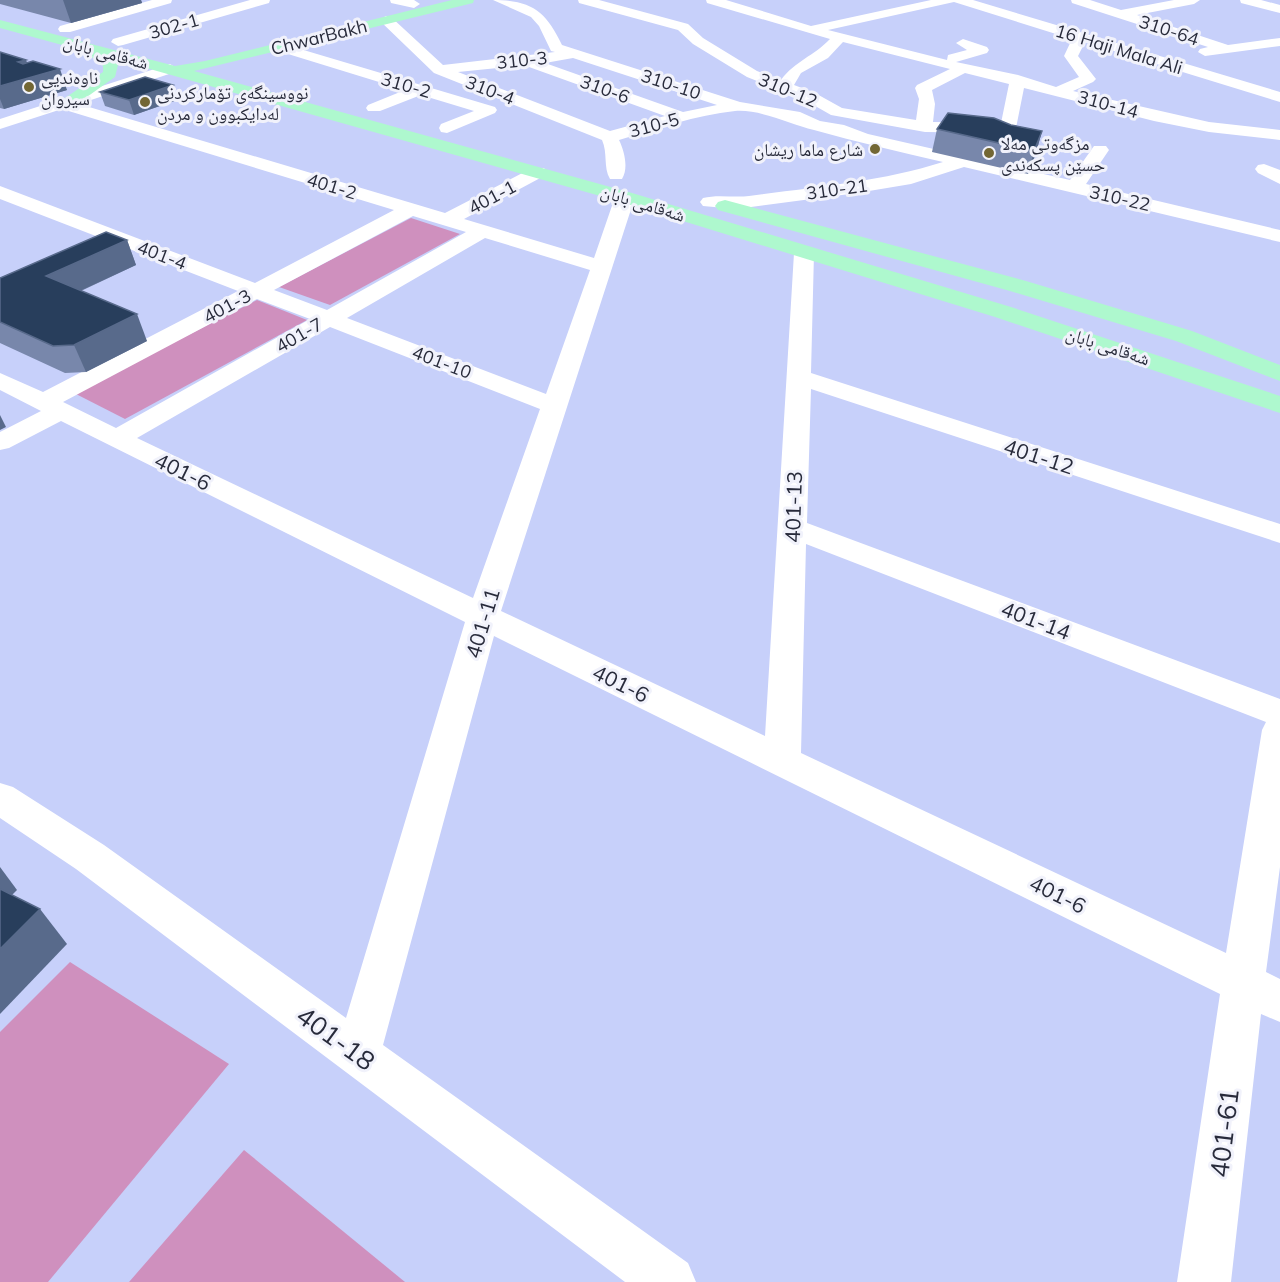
<svg xmlns="http://www.w3.org/2000/svg" width="1280" height="1282" font-family="Mulish,'Noto Naskh Arabic',sans-serif">
<style>
.green{fill:#cf90be}
.lines{fill:none;stroke-linecap:round;stroke-linejoin:round}
.minor{fill:#fff;fill-rule:evenodd}
.major{fill:#aef8ce;fill-rule:evenodd}
.wall{fill:#7887ab}
.shaded-wall{fill:#586a8b}
.building{fill:#283e5c;stroke:#586a8b;stroke-width:1.5}
.poi-dot{fill:#736734;stroke:#f1f2fb;stroke-width:2}
.labels{text-anchor:middle;dominant-baseline:central;stroke-width:6;stroke-linejoin:round;paint-order:stroke}
.far-street-label{font-size:18px;fill:#282b3b;stroke:#f1f2fb}
.far-poi-label{font-size:18px;fill:#282b3b;stroke:#f1f2fb;text-anchor:start}
.street-label{font-size:21px;fill:#282b3b;stroke:#f1f2fb}
.near-street-label{font-size:26px;fill:#282b3b;stroke:#f1f2fb}
</style>
<rect width="100%" height="100%" fill="#c7d0fa"/>
<g class="green">
<polygon points="411,218 460,234 330,305 279,287"/>
<polygon points="257,300 307,320 125,419 74,393"/>
<polygon points="70,962 229,1064 48,1282 0,1282 0,1032"/>
<polygon points="244,1150 405,1282 129,1282"/>
</g>
<g class="lines">
<g class="minor">
<polygon points="152,0 172,0 171,3 70,32 60,32 58,29 60,26"/>
<polygon points="250,0 270,0 269,3 123,45 118,46 111,42 113,39"/>
<polygon points="390,0 414,0 420,4 414,8 391,3"/>
<path d="M 493,0 C 531,0 546,11 562,45 L 740,102 L 800,112 L 820,121 L 844,125 L 868,134 L 1070,180 L 1094,146 L 1106,146 L 1109,150 L 1086,184 L 1280,230 L 1280,242 L 964,167 L 911,184 L 857,193 L 736,209 L 703,206 L 700,202 L 703,198 C 718,194 734,198 749,196 C 814,187 880,182 943,162 C 900,152 857,142 814,130 C 790,124 760,109 735,111 C 696,115 656,129 619,140 C 624,150 629,168 622,179 L 610,179 C 603,167 608,153 602,140 L 434,73 L 379,20 L 386,16 L 391,17 L 443,65 L 555,52 L 551,51 L 539,26 L 531,17 ZM 573,58 L 717,105 L 683,112 L 545,63 ZM 527,65 L 529,67 L 665,116 L 610,131 L 458,72 Z"/>
<path d="M 578,0 L 599,0 L 688,24 L 703,38 L 757,71 L 781,80 C 795,61 814,56 830,39 L 707,3 L 706,0 L 726,0 L 811,26 L 931,0 L 973,0 L 1280,92 L 1280,102 L 1085,42 L 1078,56 L 1096,79 L 1093,82 L 1073,91 L 1209,122 L 1280,130 L 1280,140 L 1209,132 L 1154,121 L 1024,88 L 1016,128 L 1008,133 L 925,132 L 831,115 L 803,99 L 747,77 L 693,44 L 678,30 L 579,3 ZM 954,2 L 1072,39 L 1064,56 L 1079,77 L 1056,87 L 1018,75 L 956,62 L 987,53 L 989,50 L 987,47 L 963,39 L 956,43 L 967,50 L 948,55 L 947,60 L 828,30 ZM 843,42 L 950,69 L 917,85 L 915,88 L 919,99 L 916,120 L 842,108 L 815,93 L 794,85 L 801,73 L 828,58 ZM 965,73 L 1009,84 L 1001,123 L 933,122 L 935,104 L 932,90 Z"/>
<polygon points="1071,0 1090,0 1121,10 1174,0 1200,0 1194,4 1137,15 1228,45 1280,38 1280,46 1205,56 1198,52 1200,49 1208,47 1072,3"/>
<polygon points="1240,0 1261,0 1280,5 1280,13 1241,3"/>
<polygon points="280,43 495,107 497,110 495,113 447,133 441,132 439,128 441,124 474,111 421,95 380,111 368,111 366,108 368,105 405,90 275,50 273,47 275,44"/>
<path d="M 170,64 L 178,69 L 175,72 L 79,104 L 445,213 L 532,168 L 544,168 L 547,172 L 544,176 L 464,219 L 594,258 L 615,197 L 618,193 L 632,193 L 635,197 L 501,611 L 765,736 L 794,253 L 797,249 L 804,247 L 811,249 L 814,253 L 811,373 L 1280,524 L 1280,543 L 811,389 L 807,523 L 1280,699 L 1280,867 L 1266,972 L 1280,979 L 1280,1022 L 1261,1014 L 1231,1282 L 1177,1282 L 1220,994 L 494,636 L 383,1045 L 688,1263 L 696,1282 L 625,1282 L 76,869 L 0,818 L 0,783 L 13,787 L 104,845 L 346,1018 L 465,622 L 61,421 L 9,448 L 0,450 L 0,432 L 41,411 L 0,390 L 0,373 L 43,392 L 238,291 L 0,199 L 0,186 L 255,283 L 394,210 L 62,109 L 0,129 L 0,119 ZM 413,216 L 466,232 L 327,310 L 274,290 ZM 485,238 L 590,270 L 546,394 L 347,318 ZM 257,299 L 310,319 L 116,428 L 63,402 ZM 330,327 L 540,409 L 473,598 L 137,438 ZM 806,544 L 1266,722 L 1262,730 L 1226,953 L 801,753 Z"/>
<polygon points="1264,164 1280,170 1280,184 1258,173 1255,169 1258,165"/>
</g>
<g class="major">
<polygon points="452,0 474,0 473,3 194,71 632,193 1011,307 1280,396 1280,413 995,317 618,201 111,58 118,65 115,77 77,104 65,104 63,101 65,98 103,72 103,66 84,51 0,28 0,20 175,66 205,61"/>
<polygon points="725,200 1026,281 1192,331 1280,365 1280,381 1176,341 1010,291 718,210 715,206 718,202"/>
</g>
</g>
<g class="wall">
<polygon points="0,0 141,0 142,3 71,23 0,4"/>
<polygon points="0,52 28,63 67,90 4,109 0,108"/>
<polygon points="100,92 177,100 134,115 105,106"/>
<polygon points="1011,125 1042,131 1036,153 1028,174 932,152 937,129"/>
<polygon points="127,240 136,265 81,291 147,341 86,372 65,373 0,343 0,278"/>
</g>
<g class="shaded-wall">
<polygon points="63,0 141,0 142,3 71,23"/>
<polygon points="26,60 33,77 60,69 67,90 4,109 0,99 0,86 18,62"/>
<polygon points="173,85 177,100 134,115 129,100"/>
<polygon points="1042,131 1036,153 1028,174 1034,151"/>
<polygon points="127,240 136,265 56,302 46,276"/>
<polygon points="137,314 147,341 86,372 74,345"/>
<polygon points="0,415 6,427 0,430"/>
<polygon points="0,867 17,890 0,907"/>
<polygon points="40,909 67,944 0,1014 0,949"/>
</g>
<g class="building">
<polygon points="0,52 26,60 18,62 23,64 33,61 60,69 0,86"/>
<polygon points="145,77 173,85 129,100 100,92"/>
<polygon points="948,113 994,118 1011,125 1042,131 1034,151 937,129"/>
<polygon points="106,232 127,240 46,276 137,314 74,345 53,346 0,322 0,278"/>
<polygon points="0,889 40,909 0,949"/>
</g>
<g class="poi-dot">
<circle cx="29" cy="87" r="6"/>
<circle cx="145" cy="102" r="6"/>
<circle cx="875" cy="149" r="6"/>
<circle cx="989" cy="153" r="6"/>
</g>
<g class="labels">
<g class="far-street-label">
<text transform="translate(174 26) rotate(-16)">302-1</text>
<text transform="translate(1169 30) rotate(18)">310-64</text>
<text transform="translate(319 37) rotate(-14)">ChwarBakh</text>
<text transform="translate(1119 49) rotate(17)">16 Haji Mala Ali</text>
<text transform="translate(106 52) rotate(15)">شەقامی بابان</text>
<text transform="translate(522 60) rotate(-6)">310-3</text>
<text transform="translate(671 84) rotate(18)">310-10</text>
<text transform="translate(406 85) rotate(16)">310-2</text>
<text transform="translate(605 89) rotate(20)">310-6</text>
<text transform="translate(490 90) rotate(21)">310-4</text>
<text transform="translate(788 90) rotate(23)">310-12</text>
<text transform="translate(1108 104) rotate(15)">310-14</text>
<text transform="translate(654 125) rotate(-15)">310-5</text>
<text transform="translate(332 186) rotate(17)">401-2</text>
<text transform="translate(837 189) rotate(-8)">310-21</text>
<text transform="translate(492 197) rotate(-28)">401-1</text>
<text transform="translate(1120 198) rotate(13)">310-22</text>
<text transform="translate(643 203) rotate(17)">شەقامی بابان</text>
<text transform="translate(162 255) rotate(21)">401-4</text>
<text transform="translate(227 306) rotate(-28)">401-3</text>
<text transform="translate(299 335) rotate(-30)">401-7</text>
<text transform="translate(1108 346) rotate(18)">شەقامی بابان</text>
<text transform="translate(442 362) rotate(21)">401-10</text>
</g>
<g class="far-poi-label">
<text x="41" y="77">ناوەندیی<tspan x="41" dy="21">سیروان</tspan></text>
<text x="157" y="92">نووسینگەی تۆمارکردنی<tspan x="157" dy="21">لەدایکبوون و مردن</tspan></text>
<text x="1001" y="143">مزگەوتی مەلا<tspan x="1001" dy="21">حسێن پسکەندی</tspan></text>
<text x="863" y="149" text-anchor="end">شارع ماما ريشان</text>
</g>
<g class="street-label">
<text transform="translate(1039 456) rotate(18)">401-12</text>
<text transform="translate(183 471) rotate(26)">401-6</text>
<text transform="translate(793 507) rotate(-88)">401-13</text>
<text transform="translate(1036 620) rotate(21)">401-14</text>
<text transform="translate(482 623) rotate(-73)">401-11</text>
<text transform="translate(621 683) rotate(26)">401-6</text>
<text transform="translate(1058 894) rotate(26)">401-6</text>
</g>
<g class="near-street-label">
<text transform="translate(336 1038) rotate(36)">401-18</text>
<text transform="translate(1224 1133) rotate(-83)">401-61</text>
</g>
</g>
</svg>
